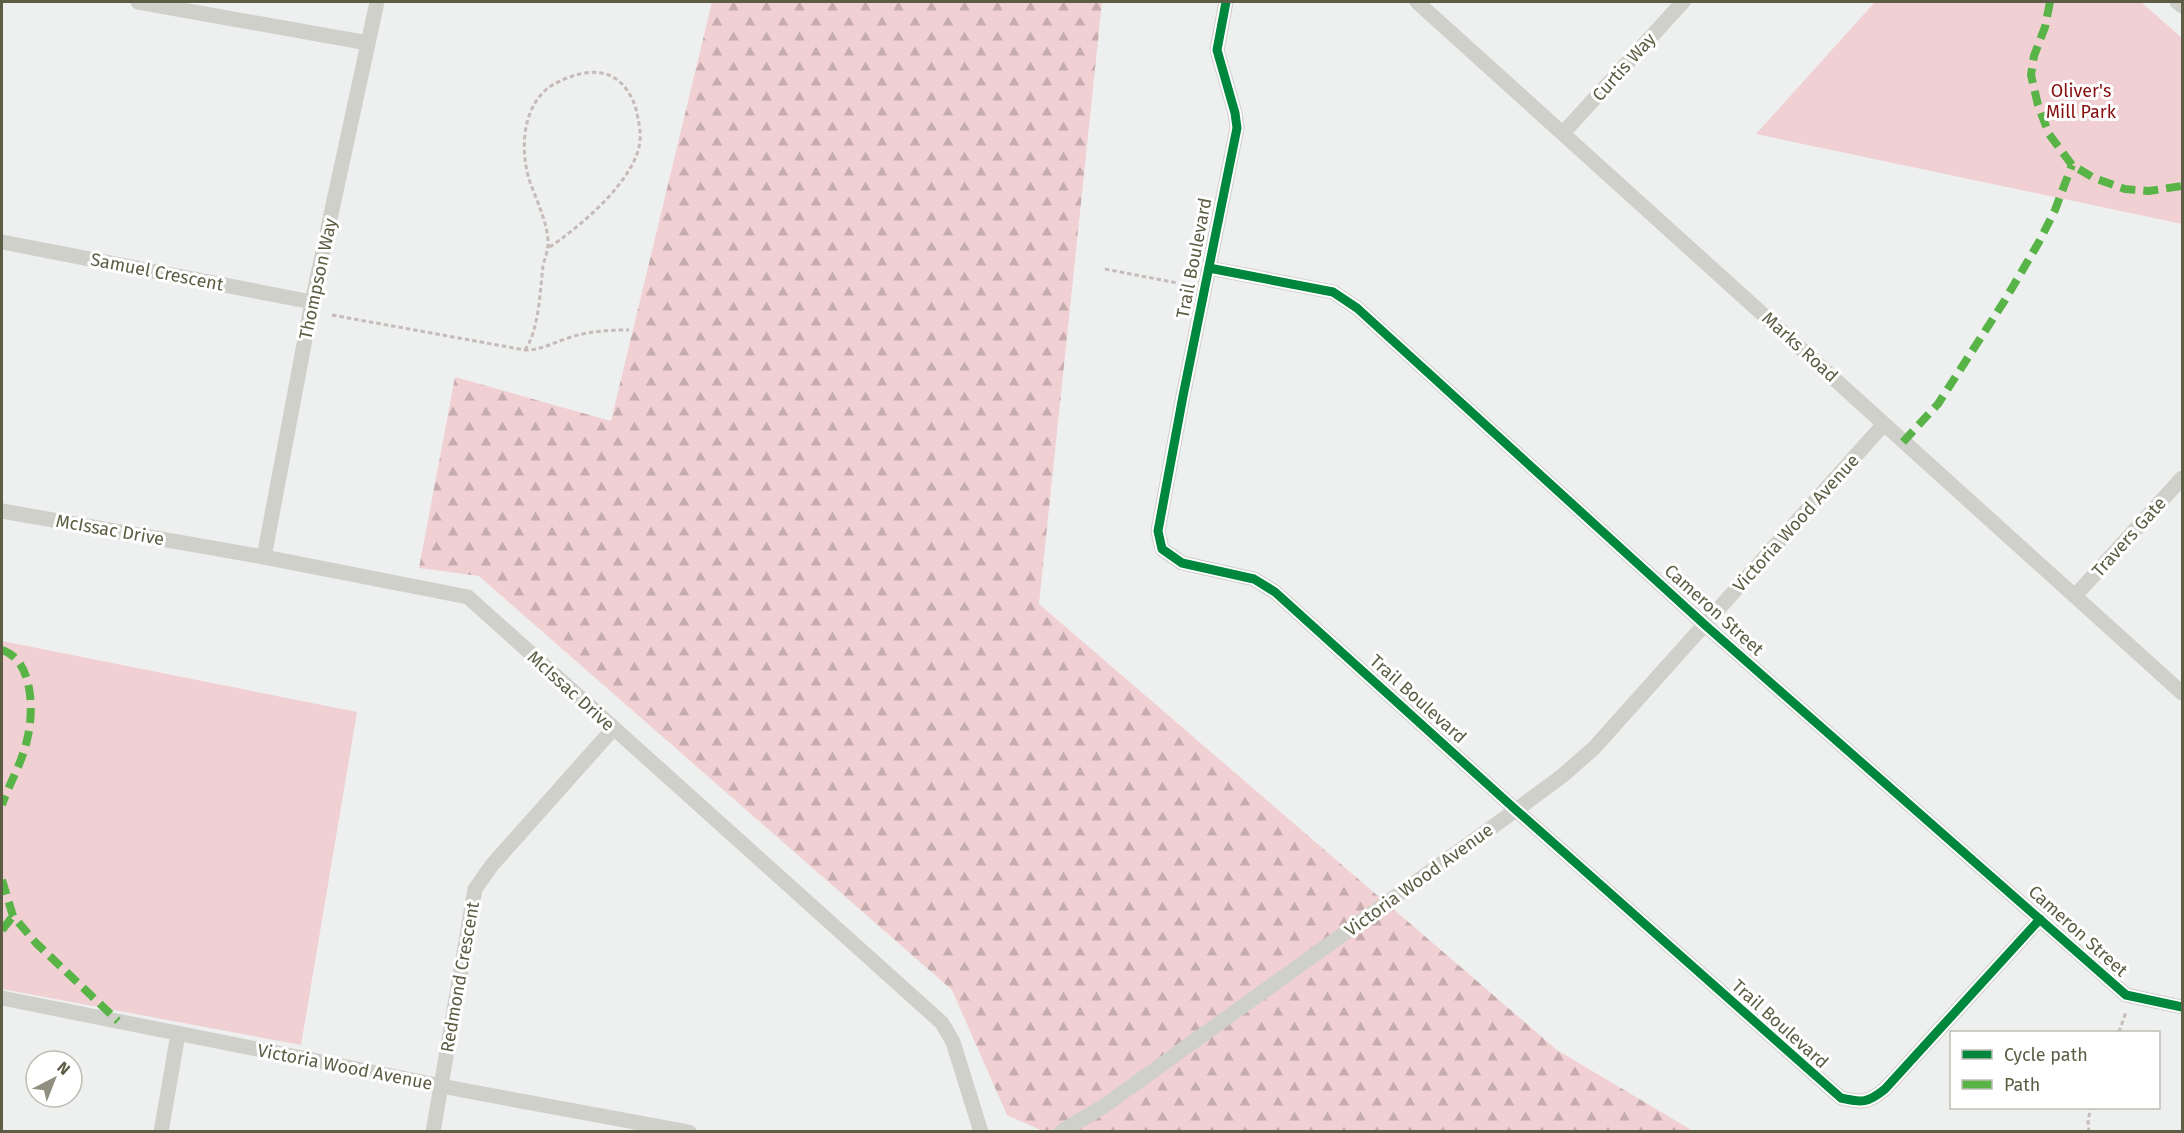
<svg xmlns="http://www.w3.org/2000/svg" width="2184" height="1133" font-family="'Fira Sans',sans-serif">
<style>
.forest{fill:url(#forest-firs)}
.green{fill:#f1d0d3}
.lines{fill:none;stroke-linecap:round;stroke-linejoin:round}
.path{stroke:#c7bbb8;stroke-width:3;stroke-dasharray:4.5 3;stroke-linecap:butt}
.street{stroke:#cfd0ca;stroke-width:15}
.quiet{stroke:#58b447;stroke-width:8;stroke-dasharray:15 8;stroke-linecap:butt}
.cycleway-casing{stroke:#fff;stroke-width:13}
.cycleway{stroke:#00873e;stroke-width:9}
.labels{text-anchor:middle;dominant-baseline:central;stroke-width:6;stroke-linejoin:round;paint-order:stroke}
.street-label{font-size:18px;fill:#5d5c44;stroke:#fff}
.park-label{font-size:18px;fill:#850f0e;stroke:#fff}
</style>
<defs>
<pattern id="forest-firs" width="22" height="20" patternUnits="userSpaceOnUse" patternTransform="scale(1.5)"><rect width="22" height="20" fill="#f1d0d3"/><path d="M5 1l3.5 6h-7zM16 11l3.5 6h-7z" fill="#c6acad"/></pattern>
</defs>
<rect width="100%" height="100%" fill="#eeefef"/>
<polygon class="forest" points="712,2 1102,2 1039,604 1557,1050 1693,1131 1045,1132 1007,1115 952,990 479,576 419,568 455,377 611,421"/>
<g class="green">
<polygon points="1875,2 2141,2 2182,38 2182,224 1756,134"/>
<polygon points="2,641 357,712 301,1045 2,989"/>
</g>
<g class="lines">
<g class="path">
<polyline points="1105,269 1188,285"/>
<path d="M 332,315 L 525,350 C 542,350 555,342 571,337 C 590,331 609,330 629,330"/>
<path d="M 525,350 C 539,330 540,291 543,266 C 545,257 549,249 548,240 C 546,218 536,200 529,179 C 519,145 523,97 560,81 C 575,74 593,69 609,75 C 623,81 632,95 636,109 C 638,119 641,130 640,141 C 636,180 579,228 548,248"/>
<polyline points="2119,1032 2126,1012"/>
<polyline points="2089,1132 2088,1120 2091,1108"/>
</g>
<g class="street">
<polyline points="138,2 368,43"/>
<path d="M 1226,2 L 1217,50 L 1235,113 L 1237,128 L 1183,396 L 1158,531 L 1162,549 L 1182,563 L 1254,579 L 1275,592 L 1516,810 L 1841,1098 C 1862,1103 1868,1103 1885,1089 L 2040,919"/>
<polyline points="1417,2 2182,693"/>
<polyline points="2177,2 2182,6"/>
<polyline points="1564,132 1683,2"/>
<polyline points="2,242 312,302"/>
<polyline points="1209,268 1333,292 1357,308 1705,625 2126,995 2182,1007"/>
<polyline points="2,511 264,557 468,597 942,1023 953,1042 981,1132"/>
<polyline points="264,557 312,302 377,2"/>
<polyline points="2075,596 2182,478"/>
<polyline points="2,998 462,1090 689,1132"/>
<polyline points="161,1132 178,1034"/>
<polyline points="433,1132 475,889 492,865 613,729"/>
<polyline points="1061,1132 1104,1106 1516,810 1562,776 1594,748 1884,424"/>
</g>
<g class="quiet">
<polyline points="2050,2 2045,27 2034,56 2031,75 2038,105 2049,134 2072,165 2094,178 2125,189 2149,191 2182,186"/>
<polyline points="1903,442 1938,404 2005,300 2039,242 2055,210 2072,165"/>
<path d="M 2,650 C 34,660 34,713 27,740 C 22,763 9,784 2,805"/>
<polyline points="2,880 13,916 36,943 118,1021"/>
<polyline points="2,930 13,916"/>
</g>
<defs>
<g id="cycleway">
<path d="M 1226,2 L 1217,50 L 1235,113 L 1237,128 L 1183,396 L 1158,531 L 1162,549 L 1182,563 L 1254,579 L 1275,592 L 1516,810 L 1841,1098 C 1862,1103 1868,1103 1885,1089 L 2040,919"/>
<polyline points="1209,268 1333,292 1357,308 1705,625 2126,995 2182,1007"/>
</g>
</defs>
<use href="#cycleway" class="cycleway-casing"/>
<use href="#cycleway" class="cycleway"/>
</g>
<g class="labels">
<g class="street-label">
<text transform="translate(1624 67) rotate(-48)">Curtis Way</text>
<text transform="translate(1194 258) rotate(-79)">Trail Boulevard</text>
<text transform="translate(157 272) rotate(11)">Samuel Crescent</text>
<text transform="translate(318 279) rotate(-78)">Thompson Way</text>
<text transform="translate(1800 347) rotate(42)">Marks Road</text>
<text transform="translate(1796 523) rotate(-48)">Victoria Wood Avenue</text>
<text transform="translate(110 530) rotate(10)">McIssac Drive</text>
<text transform="translate(2129 537) rotate(-48)">Travers Gate</text>
<text transform="translate(1714 610) rotate(42)">Cameron Street</text>
<text transform="translate(571 691) rotate(42)">McIssac Drive</text>
<text transform="translate(1418 699) rotate(42)">Trail Boulevard</text>
<text transform="translate(1419 880) rotate(-36)">Victoria Wood Avenue</text>
<text transform="translate(2078 931) rotate(42)">Cameron Street</text>
<text transform="translate(460 977) rotate(-80)">Redmond Crescent</text>
<text transform="translate(1780 1024) rotate(42)">Trail Boulevard</text>
<text transform="translate(345 1067) rotate(11)">Victoria Wood Avenue</text>
</g>
<g class="park-label">
<text x="2081" y="91">Oliver's<tspan x="2081" dy="21">Mill Park</tspan></text>
</g>
</g>
<rect width="2184" height="1133" fill="none" stroke="#5d5c44" stroke-width="6"/>
<rect x="1950" y="1031" width="210" height="78" fill="#ffffff" stroke="#bebeb4" stroke-width="1.5"/>
<rect x="1962" y="1050" width="30" height="9" fill="#00873e" stroke="#bebeb4" stroke-width="1.5"/>
<text x="2004" y="1061" font-size="18" fill="#5d5c44">Cycle path</text>
<rect x="1962" y="1080" width="30" height="9" fill="#58b447" stroke="#bebeb4" stroke-width="1.5"/>
<text x="2004" y="1091" font-size="18" fill="#5d5c44">Path</text>
<g transform="translate(54 1079) rotate(42)"><circle r="28" fill="#ffffff" stroke="#bebeb4" stroke-width="1.5"/>
<path d="M0-4.5L10 22L0 15L-10 22Z" fill="#908f80"/>
<text y="-9" font-size="16" font-weight="bold" text-anchor="middle" fill="#5d5c44">N</text>
</g>
</svg>
